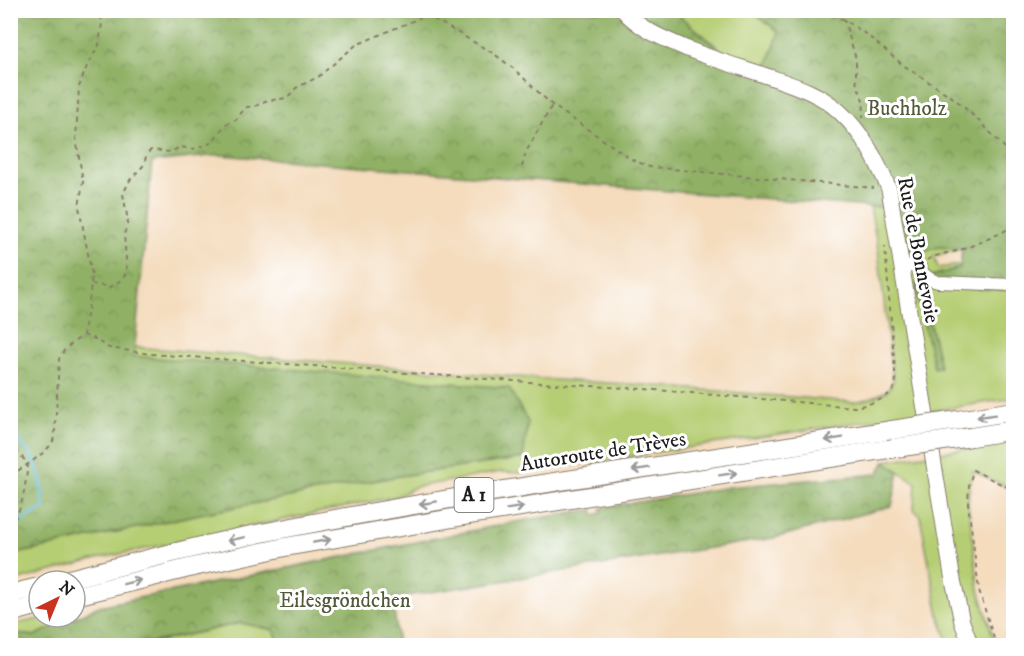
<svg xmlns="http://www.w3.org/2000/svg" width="1024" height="656" font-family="'IM FELL DW Pica',serif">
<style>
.green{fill:#b6ce73;stroke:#697548;stroke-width:1.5}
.forest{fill:url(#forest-crowns);stroke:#566640;stroke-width:1.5}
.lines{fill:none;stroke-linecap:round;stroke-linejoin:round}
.stream{stroke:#5cbcda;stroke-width:3}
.minor-casing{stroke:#887c6c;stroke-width:14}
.major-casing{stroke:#887c6c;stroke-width:17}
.highway-casing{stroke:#887c6c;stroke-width:20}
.path{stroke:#887c6c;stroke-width:2;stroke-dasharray:4.5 4.5;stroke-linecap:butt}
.minor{stroke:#fff;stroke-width:12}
.major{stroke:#fff;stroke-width:15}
.highway{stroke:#fff;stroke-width:18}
.highway-bridge-casing{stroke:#887c6c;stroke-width:20;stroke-linecap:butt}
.highway-bridge{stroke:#fff;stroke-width:18}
.oneway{stroke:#999}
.labels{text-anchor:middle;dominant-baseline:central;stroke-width:6;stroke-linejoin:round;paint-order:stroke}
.shield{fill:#fff;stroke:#606060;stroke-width:1.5}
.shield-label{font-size:20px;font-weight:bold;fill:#1c1c1c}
.park-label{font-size:21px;fill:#525a3a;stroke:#fff}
.street-label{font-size:21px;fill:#1c1c1c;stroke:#fff}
</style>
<defs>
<pattern id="forest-crowns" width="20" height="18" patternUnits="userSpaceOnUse" patternTransform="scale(1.5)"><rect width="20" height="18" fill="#90b165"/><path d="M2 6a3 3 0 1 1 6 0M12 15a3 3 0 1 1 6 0" fill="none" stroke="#758f52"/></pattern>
</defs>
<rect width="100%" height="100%" fill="#fff"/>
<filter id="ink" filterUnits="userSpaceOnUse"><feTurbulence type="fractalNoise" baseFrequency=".0167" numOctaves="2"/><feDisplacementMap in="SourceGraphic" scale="12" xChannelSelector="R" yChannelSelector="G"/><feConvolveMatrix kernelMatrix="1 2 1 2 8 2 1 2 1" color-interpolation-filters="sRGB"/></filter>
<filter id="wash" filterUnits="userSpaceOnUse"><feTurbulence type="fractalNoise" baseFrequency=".008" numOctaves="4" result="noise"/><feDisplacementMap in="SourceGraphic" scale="24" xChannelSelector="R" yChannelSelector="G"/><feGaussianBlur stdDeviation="1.35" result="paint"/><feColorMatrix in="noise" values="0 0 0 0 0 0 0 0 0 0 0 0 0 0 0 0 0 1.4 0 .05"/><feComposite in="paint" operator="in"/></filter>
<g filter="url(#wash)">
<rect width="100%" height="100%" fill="#f4dcbd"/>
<g class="green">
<polygon points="679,11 752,11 779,32 766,70 721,50 681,17"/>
<polygon points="895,206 939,247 962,249 934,256 938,268 961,265 960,268 925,278 915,286 940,367 922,289 927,286 1013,290 1013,398 913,414 520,473 501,472 415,487 398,496 101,558 11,582 11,555 199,514 399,476 523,458 134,356 134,347 556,380 644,385 853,402 868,399 887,391 893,381 878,249 870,207"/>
<polygon points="1013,441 1013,489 1009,488 973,471 969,486 968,503 979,590 993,636 998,645 949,645 939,615 920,516 914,509 916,483 885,461"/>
<polygon points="49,617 75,617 34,636 11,633 10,625"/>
<polygon points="241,623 274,630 280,645 139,646"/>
</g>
<g class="forest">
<polygon points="10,11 679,11 681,17 721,50 766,70 779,32 752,11 1013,11 1013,290 927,286 922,289 940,367 934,368 915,286 919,281 925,278 960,268 962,249 939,247 914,255 904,247 895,206 870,207 220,155 152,162 134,356 509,388 528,422 523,458 399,476 199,514 11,555"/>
<polygon points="885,461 899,472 892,506 774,538 393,598 398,645 280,645 274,630 241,623 139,645 22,646 11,642 11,633 34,636 99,606 515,522 593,509 594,515 602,513 601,508 729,487 878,474"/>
</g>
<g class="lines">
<polyline class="stream" points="10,431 34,459 40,477 44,508 23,519 10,534"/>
</g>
</g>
<g filter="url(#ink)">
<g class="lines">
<defs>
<path id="minor" d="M 902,267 L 918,265 C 923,274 927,279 938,282 L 1014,285"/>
<path id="major" d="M 623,10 C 639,29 663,38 685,48 C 712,59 740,67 767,76 C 793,85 820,93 840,112 C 863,133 877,161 889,189 L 952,575 L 962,622 L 971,646"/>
<g id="highway">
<polyline points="958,420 1014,411"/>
<polyline points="971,437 1014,430"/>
<path d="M 61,581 C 135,562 208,543 282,529 C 484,490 688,462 892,430"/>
<polyline points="10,594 39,587"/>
<polyline points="75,596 193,567 285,547 476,514 888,449"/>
<polyline points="10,613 39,605"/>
</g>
</defs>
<use href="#minor" class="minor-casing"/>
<use href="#major" class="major-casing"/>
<use href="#highway" class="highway-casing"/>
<g class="path">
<polyline points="418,10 493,53 514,69 552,105 633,160 650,167 874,188"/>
<polyline points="814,10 845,20 867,35 903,65 955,99 979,121 1014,157"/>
<polyline points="841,10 856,59 856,81 864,103 863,118"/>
<polyline points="522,167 526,152 552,105"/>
<path d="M 927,260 C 937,254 949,253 960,250 C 978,244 997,235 1014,226"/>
<polyline points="91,284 110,287 123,279 127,271 124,235 128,221 123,194 130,180 143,166 147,154 151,150 171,152 180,147 193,149 211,143 226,124 236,120 241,113 247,107 256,106 265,101 287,98 296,88 318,77 356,45 424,16"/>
<path d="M 83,335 L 91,337 L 109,348 L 151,354 L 555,384 L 645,389 L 855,407 C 870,404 891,399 896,384 L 885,246"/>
<path d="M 10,443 L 28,464 C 25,485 24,508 10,526"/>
<path d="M 10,475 C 22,469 48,452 53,441 C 54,438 54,434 55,431 L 59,359 L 65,349 L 83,335 L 88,311 L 92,275 L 79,207 L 83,182 L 76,138 L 79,87 L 87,66 L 99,45 L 102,23 L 100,10"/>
<polyline points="998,646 993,636 979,590 968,503 969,486 973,470 1009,488 1014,489"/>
</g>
<use href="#minor" class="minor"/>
<use href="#major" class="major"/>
<use href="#highway" class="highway"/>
<defs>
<g id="highway-bridge">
<polyline points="892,430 958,420"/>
<polyline points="888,449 971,437"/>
</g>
</defs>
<use href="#highway-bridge" class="highway-bridge-casing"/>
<use href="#highway-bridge" class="highway-bridge"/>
</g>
<defs><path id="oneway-shaft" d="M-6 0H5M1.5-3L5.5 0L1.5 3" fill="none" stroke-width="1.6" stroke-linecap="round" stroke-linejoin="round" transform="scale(1.5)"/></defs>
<g class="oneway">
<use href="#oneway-shaft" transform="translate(986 416) rotate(171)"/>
<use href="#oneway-shaft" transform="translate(834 439) rotate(171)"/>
<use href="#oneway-shaft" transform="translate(641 469) rotate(171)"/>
<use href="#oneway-shaft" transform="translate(728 474) rotate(-9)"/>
<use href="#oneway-shaft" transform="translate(428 503) rotate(170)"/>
<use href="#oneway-shaft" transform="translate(515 508) rotate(-9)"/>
<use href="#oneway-shaft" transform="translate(236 539) rotate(168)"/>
<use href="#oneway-shaft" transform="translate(322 541) rotate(-10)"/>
<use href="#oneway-shaft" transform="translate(132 582) rotate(-14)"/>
</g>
</g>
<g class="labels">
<rect class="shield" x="454.5" y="478" width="39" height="34" rx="4.5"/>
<g class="shield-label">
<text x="474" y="495">A 1</text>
</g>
<g class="park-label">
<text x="907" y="109">Buchholz</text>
<text x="345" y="601">Eilesgröndchen</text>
</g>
<g class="street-label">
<text transform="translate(918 250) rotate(79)">Rue de Bonnevoie</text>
<text transform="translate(603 452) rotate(-9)">Autoroute de Trèves</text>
</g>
</g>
<rect width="1024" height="656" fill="none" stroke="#fff" stroke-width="36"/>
<g transform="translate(57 599) rotate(43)"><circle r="28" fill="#ffffff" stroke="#a4a4a4" stroke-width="1.5"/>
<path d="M0-4.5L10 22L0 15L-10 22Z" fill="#c8321e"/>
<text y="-9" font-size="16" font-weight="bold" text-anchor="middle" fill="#1c1c1c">N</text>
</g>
</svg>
